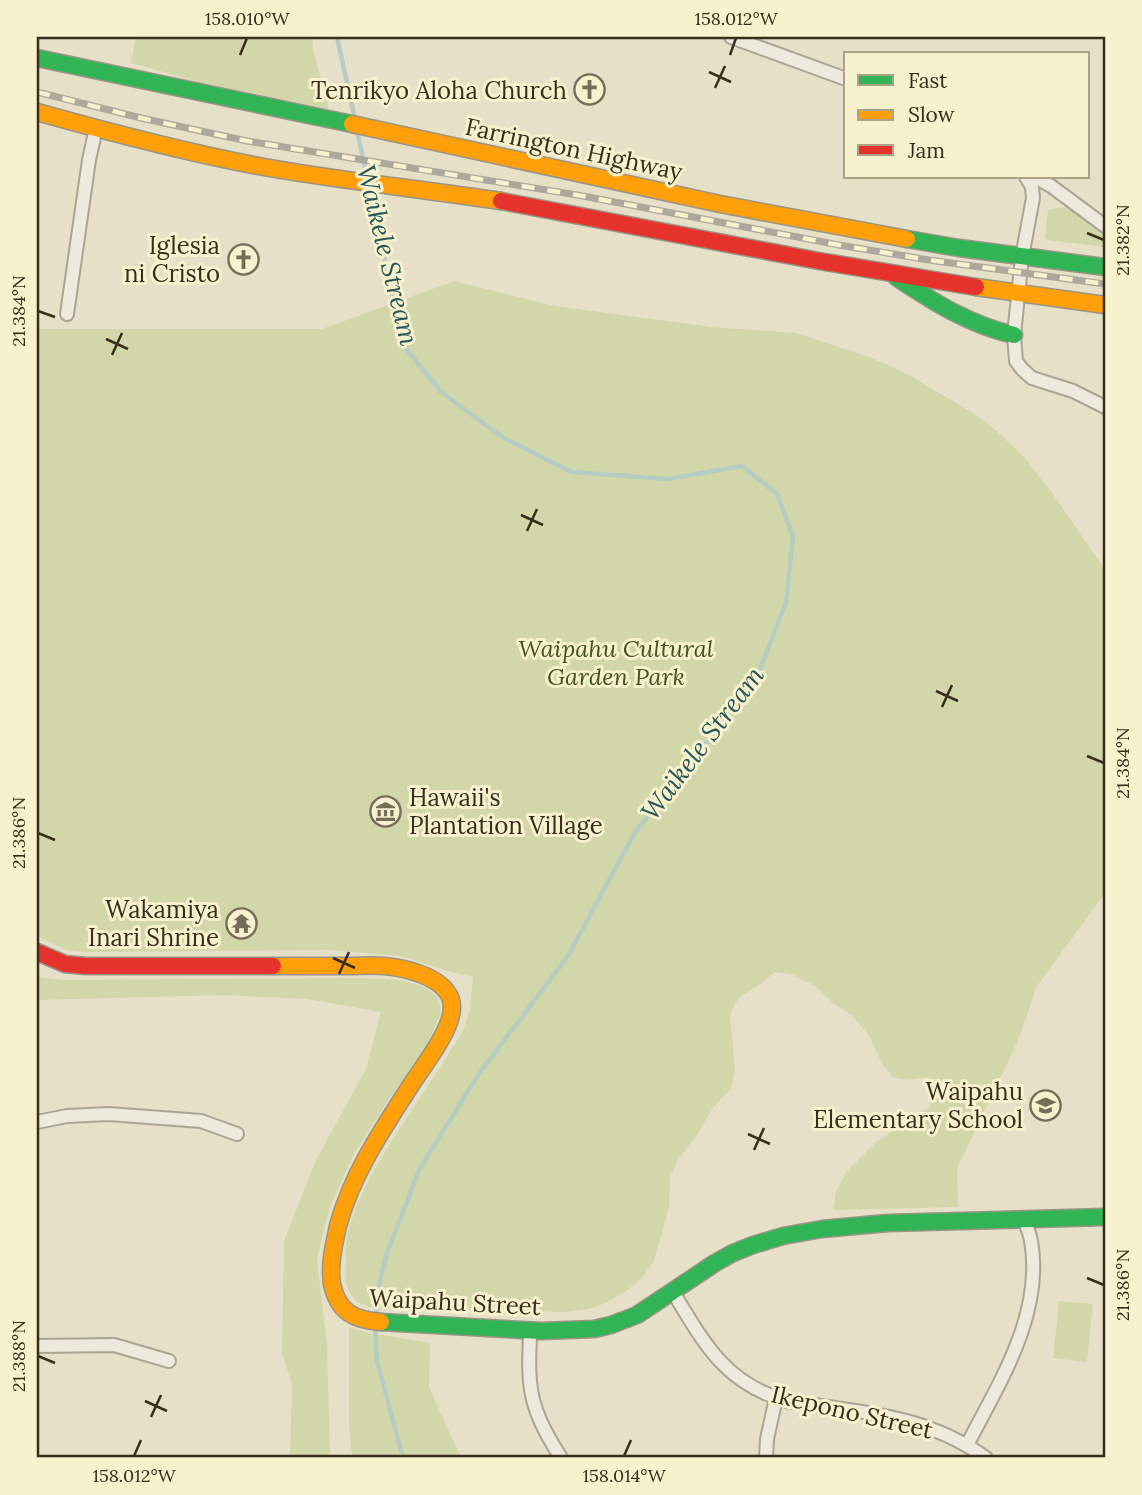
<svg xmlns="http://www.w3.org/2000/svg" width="1142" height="1495" font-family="Lora,serif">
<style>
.green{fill:#d2d7aa}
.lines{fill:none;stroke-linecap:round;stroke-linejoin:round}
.stream{stroke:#b6cbc1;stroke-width:4.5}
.street-casing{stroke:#aaa493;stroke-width:16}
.fast-casing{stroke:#9a9483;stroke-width:19}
.slow-casing{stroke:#9a9483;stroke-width:19}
.jam-casing{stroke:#9a9483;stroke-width:19}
.street{stroke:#ede9dc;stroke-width:12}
.fast{stroke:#30b455;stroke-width:16}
.slow{stroke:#ff9f0a;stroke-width:16}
.jam{stroke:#e5322d;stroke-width:16}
.rail-casing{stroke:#aca89c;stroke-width:7}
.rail{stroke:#f8f1cd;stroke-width:4.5;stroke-dasharray:13;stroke-linecap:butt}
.ticks{fill:none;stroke:#392d1b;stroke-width:2.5}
.labels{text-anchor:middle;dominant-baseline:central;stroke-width:6;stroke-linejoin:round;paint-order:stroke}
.poi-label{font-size:24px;fill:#392d1b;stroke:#f8f1cd;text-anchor:end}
.street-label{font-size:24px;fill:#392d1b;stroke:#f8f1cd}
.park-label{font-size:24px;font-style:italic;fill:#42571f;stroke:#f8f1cd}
.water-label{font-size:26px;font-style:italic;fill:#28575a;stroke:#f8f1cd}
.neatline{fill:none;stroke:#392d1b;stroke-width:2.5}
.ticks-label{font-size:18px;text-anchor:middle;fill:#392d1b}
</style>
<rect width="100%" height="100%" fill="#e6e0c9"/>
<g class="green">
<polygon points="136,37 312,37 313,49 329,109 203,83 131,63"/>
<polygon points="1063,207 1079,212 1105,234 1105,247 1048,240 1045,238 1048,210"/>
<path d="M 454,281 L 555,306 L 712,327 L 796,333 L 870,357 L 907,374 L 946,397 L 978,416 L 1000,434 L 1024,457 L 1053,494 L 1105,570 L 1105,893 L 1037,986 L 1017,1043 L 957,1168 L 958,1207 L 833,1210 L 836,1192 L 846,1172 L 876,1142 L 930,1107 L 930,1077 L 908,1080 L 892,1077 L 882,1063 L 869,1036 L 853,1016 L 833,1003 L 815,986 L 791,974 L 775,972 L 759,985 L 744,994 L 735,1003 L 730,1016 L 735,1070 L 732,1087 L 713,1108 L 698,1133 L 678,1160 L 670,1177 L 669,1207 L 654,1261 L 641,1279 L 625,1292 L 606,1303 L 588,1309 L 564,1312 L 374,1308 C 349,1303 344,1288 346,1264 C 346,1255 345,1246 347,1237 C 358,1189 387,1149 413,1108 C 430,1083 446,1057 463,1031 L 470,1009 L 473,977 L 451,972 L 400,956 L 330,950 L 84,952 L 66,950 L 37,936 L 37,329 L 322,329 Z"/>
<polygon points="37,977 62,980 361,978 402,980 426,988 436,996 440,1003 440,1015 430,1038 412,1068 387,1102 353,1156 330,1206 317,1259 327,1345 330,1458 290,1458 292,1384 282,1353 284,1241 316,1160 366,1069 381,1012 307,999 225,995 37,1000"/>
<polygon points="1059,1301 1093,1304 1087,1362 1053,1358"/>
<polygon points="349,1327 364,1332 430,1343 429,1387 461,1458 352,1458 349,1427"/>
</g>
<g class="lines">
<g class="stream">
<polyline points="337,37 355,119"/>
<polyline points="357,131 367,177"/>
<polyline points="369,186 390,285 407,350 441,392 502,437 571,472 668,479 742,466 777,494 793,537 786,602 760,670 709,740 635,832 568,956 478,1075 419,1170 386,1256 378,1289 376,1317"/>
<polyline points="375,1326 377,1361 403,1458"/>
</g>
<defs>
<g id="street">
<polyline points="731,37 846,79"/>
<polyline points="1026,177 1032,187 1033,198 1022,257 1014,335 1016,361 1022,369 1032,378 1073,391 1105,407"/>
<polyline points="1035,177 1051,186 1105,226"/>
<polyline points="67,314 89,160 96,128"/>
<polyline points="37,1122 67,1116 109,1114 201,1121 237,1134"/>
<path d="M 673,1292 C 704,1343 725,1384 787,1401 C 859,1412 925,1414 986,1458"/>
<path d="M 530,1330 C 530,1346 528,1364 530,1381 C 532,1410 546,1434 561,1458"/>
<polyline points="37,1346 114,1345 169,1361"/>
<path d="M 967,1445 C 999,1383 1044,1314 1031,1241 C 1030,1234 1027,1227 1024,1220"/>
<polyline points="766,1458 767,1439 776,1398"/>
</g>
<g id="fast">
<polyline points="37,58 352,124"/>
<polyline points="907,239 959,248 1105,267"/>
<path d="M 896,277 C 933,302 970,325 1014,335"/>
<polyline points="381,1322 541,1331 594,1329 611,1325 637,1315 715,1263 733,1253 753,1245 783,1236 822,1229 888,1223 1105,1217"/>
</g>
<g id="slow">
<path d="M 37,112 C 112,133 187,153 264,167 C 342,181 422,189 501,201"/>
<polyline points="352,124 720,204 907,239"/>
<polyline points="976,287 1105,305"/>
<path d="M 273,966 C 298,966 323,966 348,966 C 360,966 373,965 385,966 C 404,968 435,975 447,992 C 454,1001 453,1011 449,1022 C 441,1044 424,1065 411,1085 C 382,1130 352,1174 338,1226 C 334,1245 329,1264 332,1284 C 338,1312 354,1320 381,1322"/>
</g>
<g id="jam">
<polyline points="501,201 819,261 976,287"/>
<polyline points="37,952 65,964 86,966 273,966"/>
</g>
</defs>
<use href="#street" class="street-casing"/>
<use href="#fast" class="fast-casing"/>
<use href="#slow" class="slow-casing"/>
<use href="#jam" class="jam-casing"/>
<use href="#street" class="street"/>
<use href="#fast" class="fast"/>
<use href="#slow" class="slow"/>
<use href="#jam" class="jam"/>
<defs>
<polyline id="rail" points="37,92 141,118 247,141 583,196 839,245 929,260 1105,284"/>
</defs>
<use href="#rail" class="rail-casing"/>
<use href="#rail" class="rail"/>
</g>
<path class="ticks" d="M 240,55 L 247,38M 730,55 L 736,38M 709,72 L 731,82M 715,88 L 725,66M 1087,233 L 1104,240M 38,311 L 55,317M 106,339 L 128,349M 112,355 L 122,333M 521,515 L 543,525M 527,531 L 537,509M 936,691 L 958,701M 942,707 L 952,685M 1087,756 L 1104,763M 38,833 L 55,840M 333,958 L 355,968M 339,974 L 349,952M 748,1134 L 770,1144M 754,1150 L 764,1128M 1087,1278 L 1104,1285M 38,1356 L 55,1363M 145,1401 L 167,1411M 151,1417 L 161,1395M 134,1456 L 141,1440M 624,1456 L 631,1440"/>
<defs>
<symbol id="church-ring" viewBox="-11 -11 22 22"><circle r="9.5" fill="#f8f1cd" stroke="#766c58" stroke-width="1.5"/><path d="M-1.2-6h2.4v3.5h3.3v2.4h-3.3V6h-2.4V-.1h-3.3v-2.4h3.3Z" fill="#766c58"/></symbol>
<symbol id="museum-ring" viewBox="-11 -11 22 22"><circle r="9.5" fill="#f8f1cd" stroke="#766c58" stroke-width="1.5"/><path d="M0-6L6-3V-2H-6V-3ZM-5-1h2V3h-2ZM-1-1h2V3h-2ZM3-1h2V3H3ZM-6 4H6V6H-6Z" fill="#766c58"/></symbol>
<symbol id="temple-ring" viewBox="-11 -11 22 22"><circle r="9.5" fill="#f8f1cd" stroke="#766c58" stroke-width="1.5"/><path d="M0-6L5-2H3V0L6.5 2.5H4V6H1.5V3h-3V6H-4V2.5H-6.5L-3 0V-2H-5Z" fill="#766c58"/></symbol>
<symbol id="school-ring" viewBox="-11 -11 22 22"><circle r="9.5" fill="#f8f1cd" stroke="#766c58" stroke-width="1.5"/><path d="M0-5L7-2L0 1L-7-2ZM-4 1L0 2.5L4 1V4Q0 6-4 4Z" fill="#766c58"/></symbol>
</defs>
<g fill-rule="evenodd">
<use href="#church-ring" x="572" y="72" width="35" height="35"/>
<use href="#church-ring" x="226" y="242" width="35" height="35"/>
<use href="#museum-ring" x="368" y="794" width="35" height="35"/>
<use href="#temple-ring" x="224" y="906" width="35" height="35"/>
<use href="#school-ring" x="1028" y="1088" width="35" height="35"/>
</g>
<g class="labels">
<g class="poi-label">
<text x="567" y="90">Tenrikyo Aloha Church</text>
<text x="220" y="245">Iglesia<tspan x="220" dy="28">ni Cristo</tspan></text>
<text x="409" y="797" text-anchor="start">Hawaii's<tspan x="409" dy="28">Plantation Village</tspan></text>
<text x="219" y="909">Wakamiya<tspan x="219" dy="28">Inari Shrine</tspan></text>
<text x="1023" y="1091">Waipahu<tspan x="1023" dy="28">Elementary School</tspan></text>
</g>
<g class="street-label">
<text transform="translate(574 149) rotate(12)">Farrington Highway</text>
<text transform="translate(455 1302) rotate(3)">Waipahu Street</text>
<text transform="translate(852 1412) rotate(13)">Ikepono Street</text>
</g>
<g class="park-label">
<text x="616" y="648">Waipahu Cultural<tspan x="616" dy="28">Garden Park</tspan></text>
</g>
<g class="water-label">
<text transform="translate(388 255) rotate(76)">Waikele Stream</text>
<text transform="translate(702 743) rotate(-53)">Waikele Stream</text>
</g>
</g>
<rect width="1142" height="1495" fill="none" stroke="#f8f1cd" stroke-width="77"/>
<rect x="844" y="52" width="245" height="126" fill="#f8f1cd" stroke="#aca386" stroke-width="2"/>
<rect x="858" y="75" width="35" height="10" fill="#30b455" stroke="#aca386" stroke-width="2"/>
<text x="908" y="88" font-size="21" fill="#392d1b">Fast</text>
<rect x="858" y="110" width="35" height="10" fill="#ff9f0a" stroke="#aca386" stroke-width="2"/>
<text x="908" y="122" font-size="21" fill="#392d1b">Slow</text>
<rect x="858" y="145" width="35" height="10" fill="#e5322d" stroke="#aca386" stroke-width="2"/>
<text x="908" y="158" font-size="21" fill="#392d1b">Jam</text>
<rect x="38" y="38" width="1066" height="1418" class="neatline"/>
<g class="ticks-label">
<text x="247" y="25">158.010°W</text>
<text x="736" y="25">158.012°W</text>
<text transform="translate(1123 240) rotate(-90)" y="6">21.382°N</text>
<text transform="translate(19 311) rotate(-90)" y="6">21.384°N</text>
<text transform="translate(1123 763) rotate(-90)" y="6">21.384°N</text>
<text transform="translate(19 833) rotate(-90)" y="6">21.386°N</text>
<text transform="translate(1123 1285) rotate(-90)" y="6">21.386°N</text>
<text transform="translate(19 1356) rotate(-90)" y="6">21.388°N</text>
<text x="134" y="1482">158.012°W</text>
<text x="624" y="1482">158.014°W</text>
</g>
</svg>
